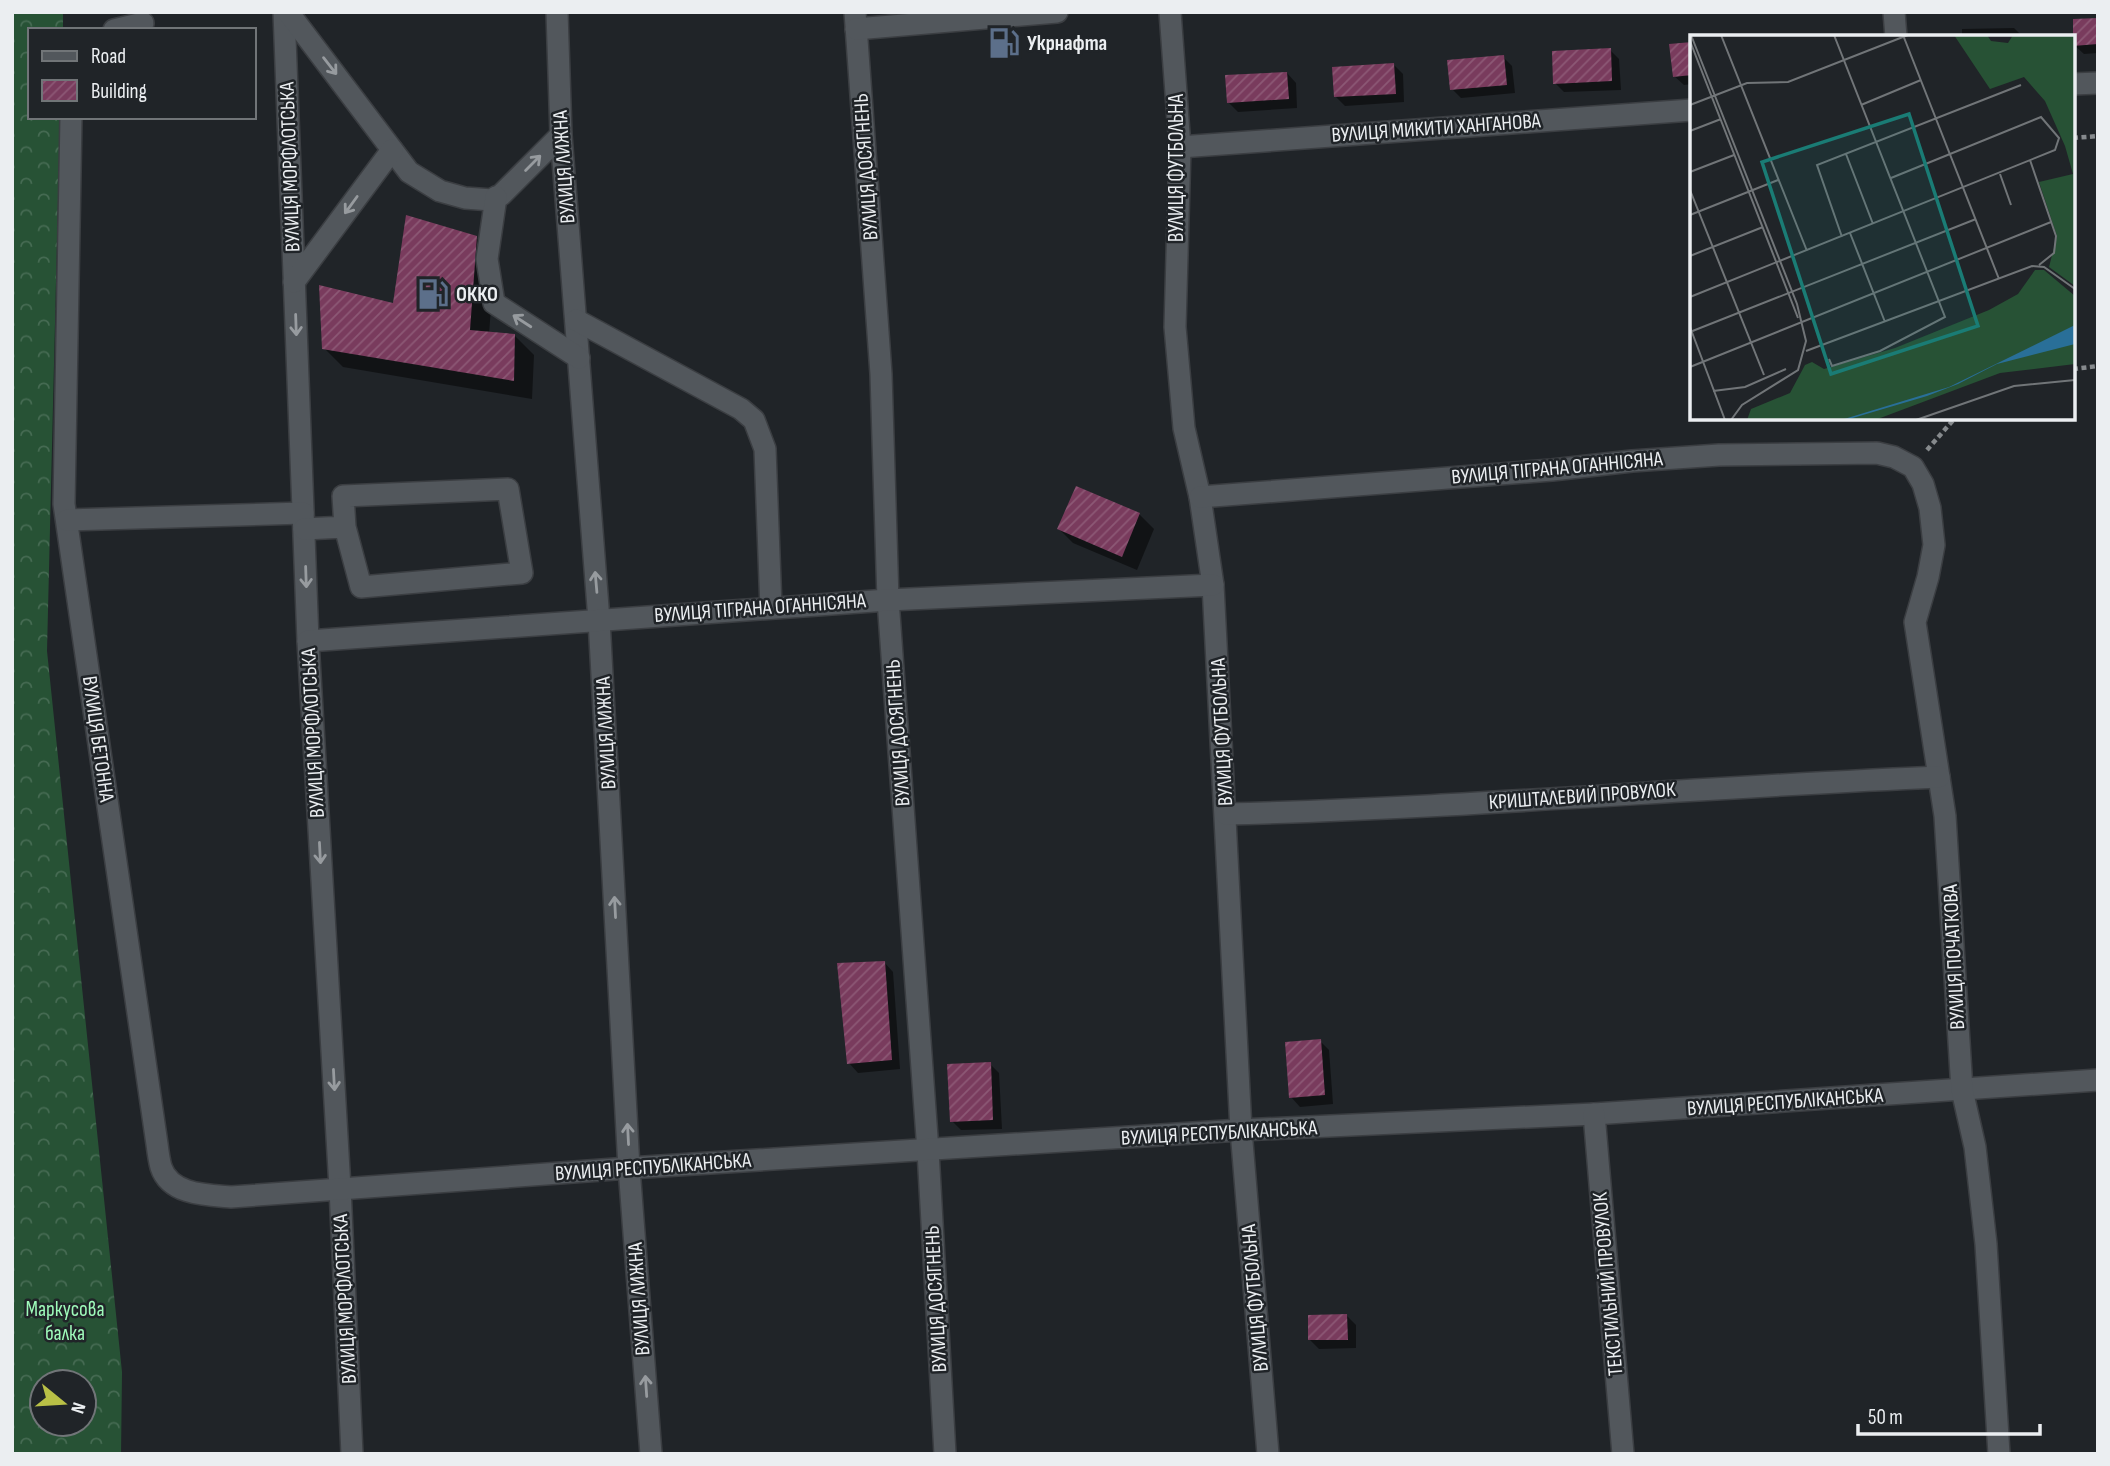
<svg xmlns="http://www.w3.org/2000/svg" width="2110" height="1466" font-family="'Sofia Sans Condensed',sans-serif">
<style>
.forest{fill:url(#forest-crowns);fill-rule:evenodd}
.shadow{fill:#0007}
.building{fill:url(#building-hatch)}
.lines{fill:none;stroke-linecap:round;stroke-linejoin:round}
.minor-casing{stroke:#3b3e42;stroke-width:24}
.path{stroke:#868a8d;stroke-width:4.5;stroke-dasharray:5 3.5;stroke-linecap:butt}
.minor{stroke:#52575c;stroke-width:21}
.oneway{stroke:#979b9f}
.labels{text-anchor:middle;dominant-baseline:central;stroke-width:5;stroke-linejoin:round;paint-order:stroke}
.poi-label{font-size:21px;font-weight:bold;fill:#ebeef1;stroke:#202428;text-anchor:start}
.street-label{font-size:21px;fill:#ebeef1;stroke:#202428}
.park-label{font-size:21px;fill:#9efaba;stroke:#202428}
.inset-road{fill:none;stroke:#717578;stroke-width:2}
.view{fill:#1a7c75;fill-opacity:0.15;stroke:#1a7c75;stroke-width:3.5}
.inset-edge{fill:none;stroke:#ebeef1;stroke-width:3.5}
</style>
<defs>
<pattern id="forest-crowns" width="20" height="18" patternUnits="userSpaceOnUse" patternTransform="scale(1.75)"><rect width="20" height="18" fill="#275235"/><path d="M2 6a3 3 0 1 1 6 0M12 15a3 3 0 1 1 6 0" fill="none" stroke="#466b53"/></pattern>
<pattern id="building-hatch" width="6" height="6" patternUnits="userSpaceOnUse" patternTransform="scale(1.75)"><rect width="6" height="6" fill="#793b5d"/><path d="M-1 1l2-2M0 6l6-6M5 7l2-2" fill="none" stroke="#8c5875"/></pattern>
</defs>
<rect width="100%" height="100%" fill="#202428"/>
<path class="forest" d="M 12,12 L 63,12 L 63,30 L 30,30 L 30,117 L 60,117 L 47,651 L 122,1372 L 121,1454 L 12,1454 ZM 42,1382 L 84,1382 L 84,1424 L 42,1424 Z"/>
<g class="shadow">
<polygon points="2098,20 2098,53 2084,54 2074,45"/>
<polygon points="2014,28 2023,37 1962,37 1962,29"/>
<polygon points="1831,35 1833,37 1799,37"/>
<polygon points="1692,43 1692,84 1684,85 1674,76"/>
<polygon points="1610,50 1619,59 1621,90 1564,92 1555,83"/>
<polygon points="1503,57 1512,66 1515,93 1461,98 1452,89"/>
<polygon points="1394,65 1403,74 1404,102 1345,106 1336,97"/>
<polygon points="1287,73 1296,83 1297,108 1238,112 1228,102"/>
<polygon points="476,238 495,257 489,334 515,336 534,355 532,399 343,367 324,348 394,306"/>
<polygon points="1077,488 1139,514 1154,529 1137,570 1073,543 1059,529"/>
<polygon points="884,962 893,972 900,1069 858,1073 849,1063"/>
<polygon points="1320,1041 1329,1050 1333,1104 1300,1107 1291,1097"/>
<polygon points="990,1064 999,1073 1002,1129 961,1130 952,1121"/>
<polygon points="1347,1316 1356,1325 1356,1348 1319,1349 1310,1340"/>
</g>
<g class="building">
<polygon points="2098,18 2098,44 2073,46 2073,19"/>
<polygon points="1692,42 1692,75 1673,77 1669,44"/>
<polygon points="1611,48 1612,81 1553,84 1552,51"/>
<polygon points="1504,55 1507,85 1450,90 1447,60"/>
<polygon points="1394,63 1396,94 1334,97 1332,67"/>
<polygon points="1287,72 1289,99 1227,103 1225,75"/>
<polygon points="406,215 477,236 470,330 515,334 514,381 322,349 319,285 393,303"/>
<polygon points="1076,486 1140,513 1122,557 1057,529"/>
<polygon points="885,961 892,1060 847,1064 837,963"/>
<polygon points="1321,1039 1325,1095 1289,1098 1285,1042"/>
<polygon points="991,1062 993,1120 950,1122 947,1064"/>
<polygon points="1347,1314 1348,1340 1308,1340 1308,1315"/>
</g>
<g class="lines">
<defs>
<g id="minor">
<polyline points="284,12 308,641 340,1188 352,1454"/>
<polyline points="288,12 409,172 440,191 465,198 492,200 501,195 561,135"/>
<polyline points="557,12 561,135 599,620 629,1168 651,1454"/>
<polyline points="855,12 881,374 888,600 928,1151 945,1454"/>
<polyline points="1170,12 1180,147 1175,327 1184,428 1200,497 1213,585 1241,1130 1268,1454"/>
<polyline points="1894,12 1896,37"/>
<polyline points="856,29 1057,12"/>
<polyline points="114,30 143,23"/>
<polyline points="2073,84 2098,83"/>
<path d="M 71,117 L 64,504 L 157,1144 C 158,1152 159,1160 161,1167 C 170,1195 207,1195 231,1197 L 629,1168 L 1241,1130 L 1594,1114 L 2098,1080"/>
<polyline points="1180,147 1692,110"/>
<polyline points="496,197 487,259 494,303 579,358"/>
<polyline points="294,282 392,150"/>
<polyline points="576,320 741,409 754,420 765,449 771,608"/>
<polyline points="1200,497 1552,470 1632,461 1719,455 1877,453 1894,457 1913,467 1923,484 1930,508 1934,545 1928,577 1915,622 1945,816 1962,1090 1975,1147 1986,1244 1999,1454"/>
<polyline points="67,520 303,513"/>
<polyline points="304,529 345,527 343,496 508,489 522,573 361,587 345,527"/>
<polyline points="308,641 888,600 1213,585"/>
<path d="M 1226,814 C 1464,808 1701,787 1939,777"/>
<polyline points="1594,1114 1623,1454"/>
</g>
</defs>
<use href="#minor" class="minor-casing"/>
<g class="path">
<polyline points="2073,138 2098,136"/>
<polyline points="2073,369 2098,366"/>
<polyline points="1927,450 1955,418"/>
</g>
<use href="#minor" class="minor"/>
</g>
<defs><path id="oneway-shaft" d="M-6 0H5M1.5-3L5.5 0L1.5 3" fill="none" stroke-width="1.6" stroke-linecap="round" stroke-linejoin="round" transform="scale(1.75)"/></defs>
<g class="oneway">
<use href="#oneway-shaft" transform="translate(330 66) rotate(52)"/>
<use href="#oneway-shaft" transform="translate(533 163) rotate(-45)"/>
<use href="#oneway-shaft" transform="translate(351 205) rotate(126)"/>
<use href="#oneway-shaft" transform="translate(522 321) rotate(-147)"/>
<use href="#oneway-shaft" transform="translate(296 325) rotate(88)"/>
<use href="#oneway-shaft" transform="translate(306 577) rotate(88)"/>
<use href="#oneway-shaft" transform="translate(596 582) rotate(-95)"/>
<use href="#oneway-shaft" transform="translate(320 853) rotate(87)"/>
<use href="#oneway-shaft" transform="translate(615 907) rotate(-93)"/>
<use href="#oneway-shaft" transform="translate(334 1080) rotate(87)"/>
<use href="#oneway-shaft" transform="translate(628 1134) rotate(-93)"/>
<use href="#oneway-shaft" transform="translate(646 1386) rotate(-94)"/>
</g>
<defs>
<symbol id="fuel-bare" viewBox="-9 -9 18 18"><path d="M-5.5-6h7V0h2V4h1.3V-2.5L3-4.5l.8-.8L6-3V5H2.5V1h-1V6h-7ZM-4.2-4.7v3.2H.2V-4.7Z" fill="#5c6f8a" stroke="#202428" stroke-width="2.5" paint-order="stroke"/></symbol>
</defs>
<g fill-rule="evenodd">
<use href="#fuel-bare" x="982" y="21" width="44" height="44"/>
<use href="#fuel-bare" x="411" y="272" width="44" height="44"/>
</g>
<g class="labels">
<g class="poi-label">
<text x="1027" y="43">Укрнафта</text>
<text x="456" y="294">ОККО</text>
</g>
<g class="street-label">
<text transform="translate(1436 128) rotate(-4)">ВУЛИЦЯ МИКИТИ ХАНГАНОВА</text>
<text transform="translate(290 167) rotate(-92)">ВУЛИЦЯ МОРФЛОТСЬКА</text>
<text transform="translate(564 167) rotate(-94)">ВУЛИЦЯ ЛИЖНА</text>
<text transform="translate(866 167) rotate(-94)">ВУЛИЦЯ ДОСЯГНЕНЬ</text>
<text transform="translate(1176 168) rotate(-90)">ВУЛИЦЯ ФУТБОЛЬНА</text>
<text transform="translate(1557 468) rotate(-5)">ВУЛИЦЯ ТІГРАНА ОГАННІСЯНА</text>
<text transform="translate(760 608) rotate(-4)">ВУЛИЦЯ ТІГРАНА ОГАННІСЯНА</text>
<text transform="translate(1222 732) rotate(-93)">ВУЛИЦЯ ФУТБОЛЬНА</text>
<text transform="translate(313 733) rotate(-93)">ВУЛИЦЯ МОРФЛОТСЬКА</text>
<text transform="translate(606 733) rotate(-93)">ВУЛИЦЯ ЛИЖНА</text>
<text transform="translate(898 733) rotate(-94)">ВУЛИЦЯ ДОСЯГНЕНЬ</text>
<text transform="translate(98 739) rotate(82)">ВУЛИЦЯ БЕТОННА</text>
<text transform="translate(1582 796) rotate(-4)">КРИШТАЛЕВИЙ ПРОВУЛОК</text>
<text transform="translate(1954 957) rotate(-93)">ВУЛИЦЯ ПОЧАТКОВА</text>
<text transform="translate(1785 1102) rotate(-4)">ВУЛИЦЯ РЕСПУБЛІКАНСЬКА</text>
<text transform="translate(1219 1133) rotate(-3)">ВУЛИЦЯ РЕСПУБЛІКАНСЬКА</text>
<text transform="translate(653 1167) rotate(-4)">ВУЛИЦЯ РЕСПУБЛІКАНСЬКА</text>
<text transform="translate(1608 1284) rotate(-95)">ТЕКСТИЛЬНИЙ ПРОВУЛОК</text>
<text transform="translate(1255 1298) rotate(-95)">ВУЛИЦЯ ФУТБОЛЬНА</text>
<text transform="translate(345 1299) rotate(-93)">ВУЛИЦЯ МОРФЛОТСЬКА</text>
<text transform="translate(639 1299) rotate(-94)">ВУЛИЦЯ ЛИЖНА</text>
<text transform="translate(936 1299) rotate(-93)">ВУЛИЦЯ ДОСЯГНЕНЬ</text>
</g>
<g class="park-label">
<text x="65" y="1309">Маркусова<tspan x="65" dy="24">балка</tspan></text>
</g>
</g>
<g transform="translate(1690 35)">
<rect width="385" height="385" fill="#202428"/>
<path d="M 264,0 L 297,0 L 301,6 L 318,8 L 323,0 L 385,0 L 385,251 L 359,232 L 367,201 L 349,147 L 383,139 L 375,111 L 355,66 L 334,42 L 300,54 ZM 345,235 L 354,235 L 385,261 L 385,329 L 310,338 L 185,385 L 57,385 L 61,374 L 100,358 L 115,330 L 122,327 L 134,334 L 205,313 L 299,275 L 328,259 Z" fill="#275235"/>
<path d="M 385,290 L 385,309 L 307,329 L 268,349 L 237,361 L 156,385 L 151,385 L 259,352 Z" fill="#296f98"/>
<path class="inset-road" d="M 1,0 L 107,269 L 116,306 L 108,335 L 52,370 L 41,385M 31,0 L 117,216M 213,0 L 309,244M 0,6 L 108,283M 0,70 L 57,48 L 98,47 L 218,0M 171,70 L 231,45M 0,96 L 31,84M 156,119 L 183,189M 340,125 L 366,201 L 364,218 L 349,230M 0,137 L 44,120M 310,139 L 321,170M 0,155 L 74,340M 0,180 L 88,145M 160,198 L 195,287M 152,202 L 127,130 L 331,50M 0,221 L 73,192M 0,262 L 365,115 L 369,103 L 351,82 L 201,143M 0,292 L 35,385M 0,297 L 286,184M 116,316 L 342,231 L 354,232 L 385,254M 139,324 L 142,331 L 190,316 L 255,282 L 144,0M 0,332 L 361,187M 23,356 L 55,352 L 96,334M 226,385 L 324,351 L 385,345"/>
<path class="view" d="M 219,79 L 288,291 L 141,339 L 72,127 Z"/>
<rect width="385" height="385" class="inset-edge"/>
</g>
<rect width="2110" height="1466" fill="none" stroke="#ebeef1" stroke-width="28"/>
<rect x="28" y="28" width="228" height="91" fill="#202428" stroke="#717578" stroke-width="2"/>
<rect x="42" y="51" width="35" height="10" fill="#52575c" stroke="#717578" stroke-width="2"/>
<text x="91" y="63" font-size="21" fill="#ebeef1">Road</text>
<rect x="42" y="80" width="35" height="21" fill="url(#building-hatch)" stroke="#717578" stroke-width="2"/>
<text x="91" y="98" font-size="21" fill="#ebeef1">Building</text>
<g transform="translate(63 1403) rotate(108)"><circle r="33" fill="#202428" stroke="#717578" stroke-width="2"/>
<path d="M0-5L12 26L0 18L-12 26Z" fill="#b9c046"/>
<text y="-10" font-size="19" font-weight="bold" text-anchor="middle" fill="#ebeef1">N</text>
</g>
<path d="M1858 1424v10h182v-10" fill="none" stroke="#ebeef1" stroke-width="3.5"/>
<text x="1868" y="1424" font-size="21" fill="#ebeef1" stroke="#202428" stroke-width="5" paint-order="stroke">50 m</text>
</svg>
